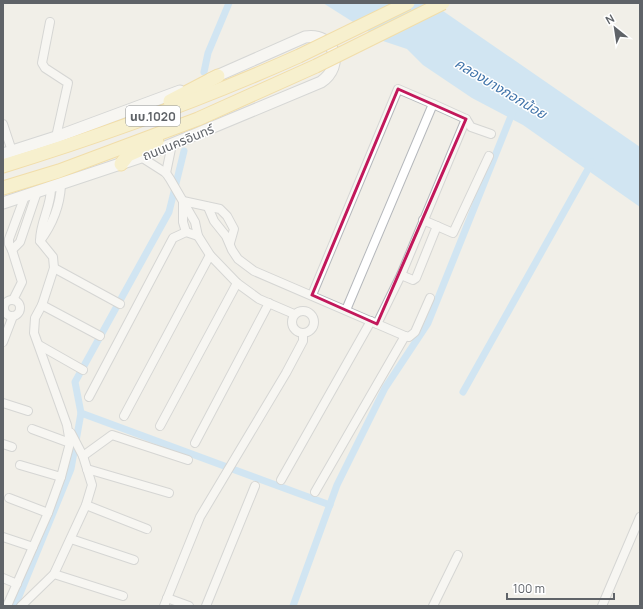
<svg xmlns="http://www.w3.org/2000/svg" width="643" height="609" font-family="Manrope,'Noto Sans Thai',sans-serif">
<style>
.water{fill:#aadaff}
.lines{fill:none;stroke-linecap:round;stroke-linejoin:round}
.canal{stroke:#aadaff;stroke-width:7}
.minor-casing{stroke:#b5b8bc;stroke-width:10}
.secondary-casing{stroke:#b6babf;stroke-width:13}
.primary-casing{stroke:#f2c960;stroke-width:15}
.minor{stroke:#fff;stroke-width:8}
.secondary{stroke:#fff;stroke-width:11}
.primary{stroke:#fff2af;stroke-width:13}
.primary-bridge-casing{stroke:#f2c960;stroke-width:15;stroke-linecap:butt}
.primary-bridge{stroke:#fff2af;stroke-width:13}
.marked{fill:none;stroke:#c2185b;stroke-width:3;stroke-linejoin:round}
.labels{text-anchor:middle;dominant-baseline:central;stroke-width:3;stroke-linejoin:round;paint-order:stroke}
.shield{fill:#fff;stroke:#8f9295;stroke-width:1}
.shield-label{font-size:12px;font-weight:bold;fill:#5f6368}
.street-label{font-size:13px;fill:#5f6368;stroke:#fff}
.water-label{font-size:14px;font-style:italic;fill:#4174aa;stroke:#fff}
</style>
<rect width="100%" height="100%" fill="#f1efe8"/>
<polygon class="water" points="323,3 426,3 443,11 640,147 640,207 523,125 472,98 423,65 407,49 383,41"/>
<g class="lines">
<g class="canal">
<polyline points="204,72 208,53 229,3"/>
<polyline points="463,392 592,162"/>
<polyline points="81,413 330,505"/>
<polyline points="15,606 71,469 81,413 75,382 169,212 184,151"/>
<polyline points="293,606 337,485 385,388 428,323 513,111"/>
</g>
<defs>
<g id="minor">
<polyline points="50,22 42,63 45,68 68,83 56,137"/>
<polyline points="466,119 471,127 491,134"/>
<polyline points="3,124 12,151"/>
<polyline points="141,157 166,173 170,179 195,222 198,236 210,255 237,283 259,299 294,314"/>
<polyline points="166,173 172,144"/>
<polyline points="25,196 9,239 9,244 12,250 20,242 37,192"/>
<polyline points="183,201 220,209 227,216 234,229 230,243"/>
<polyline points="183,202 183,222 186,232"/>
<polyline points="208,207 214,221 226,236 232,250 238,259 254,271 405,336 315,492"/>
<polyline points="437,226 453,233 489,156"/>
<path d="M 40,241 C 52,225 60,205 61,185"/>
<polyline points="12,250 22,282 13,300"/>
<polyline points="54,268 120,304"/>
<polyline points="401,275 413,280 416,278 437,226 423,220"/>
<polyline points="312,295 398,89 433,104 346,310"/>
<circle cx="12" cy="308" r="8"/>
<polyline points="42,305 100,336"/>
<circle cx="303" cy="322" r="11"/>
<polyline points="377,324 401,275 466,119 433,104"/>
<polyline points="405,336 409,337 415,332 430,298"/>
<polyline points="3,342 13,316"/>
<polyline points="39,345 83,370"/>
<polyline points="89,397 173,238 186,232 198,236"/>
<polyline points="3,403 28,411"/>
<polyline points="124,416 210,255"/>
<polyline points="160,426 237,283"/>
<polyline points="32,429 70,443"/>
<polyline points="195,443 269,303"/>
<polyline points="3,444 12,447"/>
<polyline points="83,456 112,435 188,460"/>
<polyline points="20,465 61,477"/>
<polyline points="87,469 169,493"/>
<polyline points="281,480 371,321"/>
<polyline points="9,498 48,513"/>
<polyline points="86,505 147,529"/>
<polyline points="3,537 33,547"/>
<polyline points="71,539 134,560"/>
<polyline points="54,574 123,596"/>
<polyline points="3,578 17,584"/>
<polyline points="167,598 189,606"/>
<path d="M 7,606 L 48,513 L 61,477 L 70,443 L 67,425 L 34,333 L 35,318 L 42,305 L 54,268 L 53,257 L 40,241 C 40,222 51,207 51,188"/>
<polyline points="21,606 54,574 86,505 92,485 83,456 71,433"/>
<polyline points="164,606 200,517 286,373 303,341 303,333"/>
<polyline points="206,606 255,486"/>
<polyline points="433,606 458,555"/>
<polyline points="602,606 640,517"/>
</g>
<g id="secondary">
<polyline points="3,154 56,137 180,91"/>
<path d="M 3,203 L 141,157 L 321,82 C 345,66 335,32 305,37 L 210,79"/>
</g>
<g id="primary">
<polyline points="170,101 218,76"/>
<polyline points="121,164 128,155 157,142"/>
<path d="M 3,166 C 104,135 203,99 299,56"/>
<polyline points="3,188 59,171 198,119 316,66"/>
</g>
</defs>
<use href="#minor" class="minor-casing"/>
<use href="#secondary" class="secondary-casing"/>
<use href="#primary" class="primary-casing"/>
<use href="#minor" class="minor"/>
<use href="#secondary" class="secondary"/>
<use href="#primary" class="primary"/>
<defs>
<g id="primary-bridge">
<polyline points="299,56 408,3"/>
<polyline points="316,66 443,3"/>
</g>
</defs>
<use href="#primary-bridge" class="primary-bridge-casing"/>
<use href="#primary-bridge" class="primary-bridge"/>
</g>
<path d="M0 0H643V609H0ZM 398,89 L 466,119 L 377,324 L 312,295 Z" fill="#f1efe8" fill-opacity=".55" fill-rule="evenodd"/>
<path class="marked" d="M 398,89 L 466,119 L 377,324 L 312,295 Z"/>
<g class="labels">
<rect class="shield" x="126" y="106" width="54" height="20" rx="3"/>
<g class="shield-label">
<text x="153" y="116">นบ.1020</text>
</g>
<g class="street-label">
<text transform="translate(178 142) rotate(-22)">ถนนนครอินทร์</text>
</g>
<g class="water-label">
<text transform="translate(501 88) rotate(31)">คลองบางกอกน้อย</text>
</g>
</g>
<rect width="643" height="609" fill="none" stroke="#5f6368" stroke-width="8"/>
<g transform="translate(615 28) rotate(330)" stroke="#ffffff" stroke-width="3" paint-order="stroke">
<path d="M0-3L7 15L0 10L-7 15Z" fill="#5f6368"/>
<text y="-6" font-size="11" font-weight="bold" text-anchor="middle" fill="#5f6368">N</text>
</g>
<path d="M507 593v6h107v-6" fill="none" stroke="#5f6368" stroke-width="2"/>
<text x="513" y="593" font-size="12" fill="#5f6368" stroke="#ffffff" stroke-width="3" paint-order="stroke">100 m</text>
</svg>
